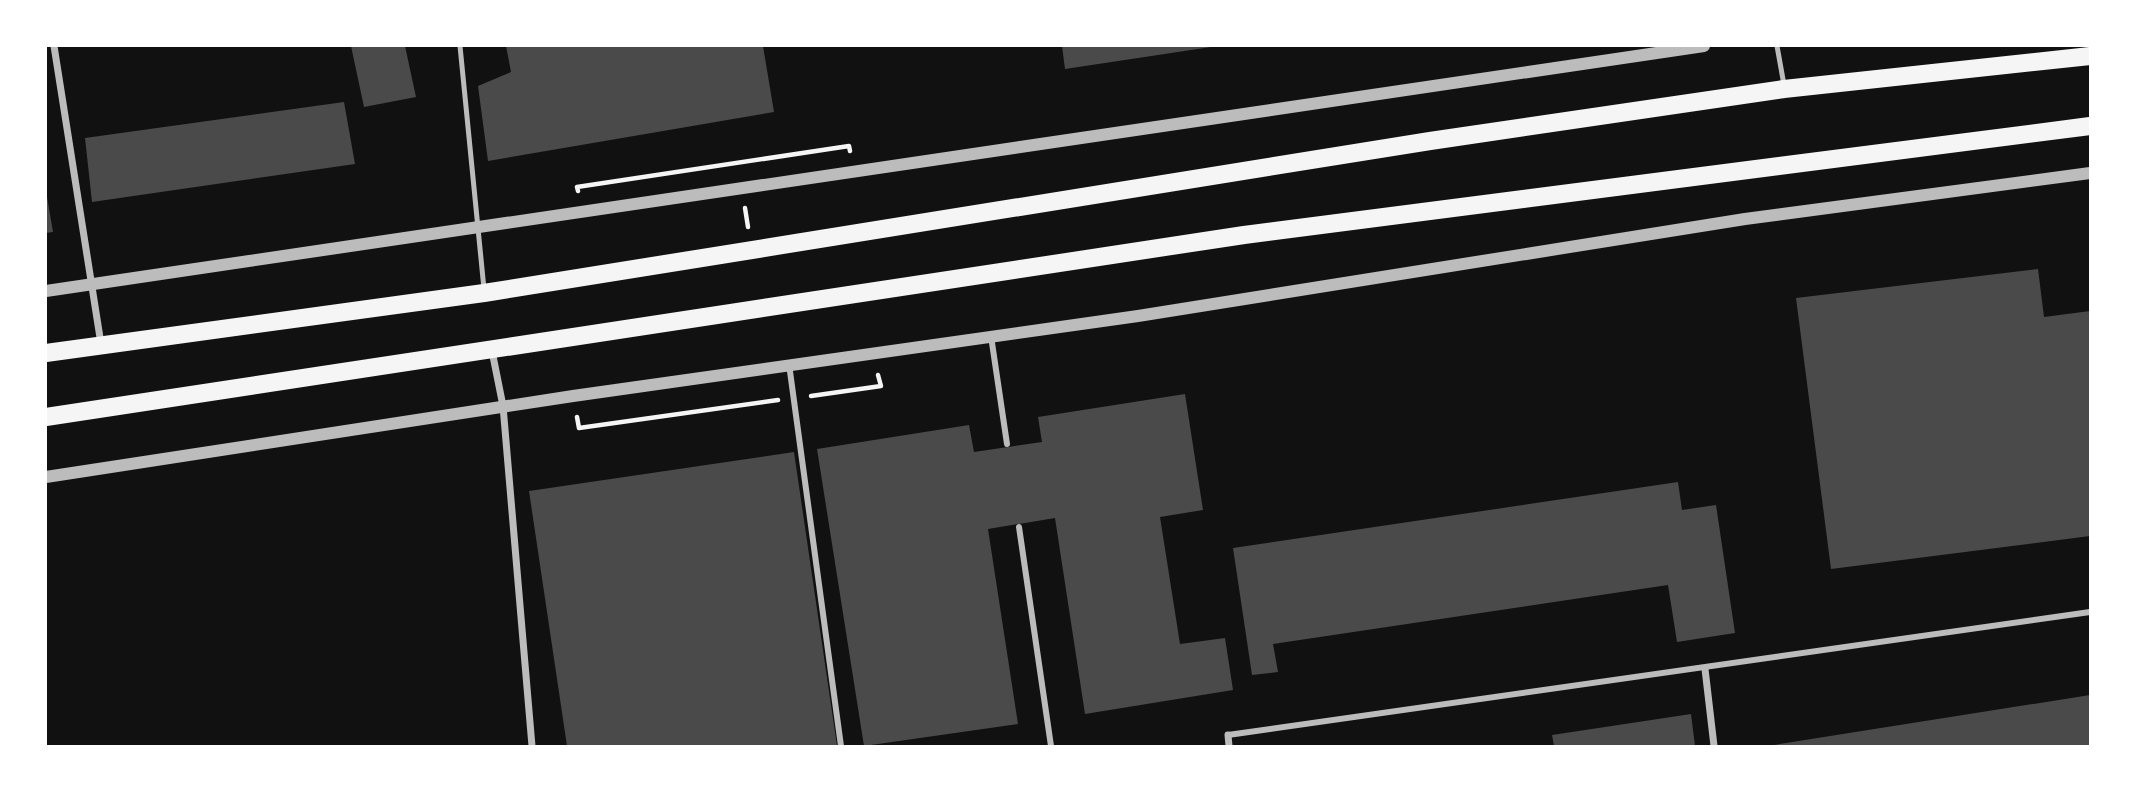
<svg xmlns="http://www.w3.org/2000/svg" width="2136" height="792" font-family="Georgia,serif">
<style>
.building{fill:#4a4a4a}
.lines{fill:none;stroke-linecap:round;stroke-linejoin:round}
.path{stroke:#f5f5f5;stroke-width:4.5}
.service{stroke:#bcbcbc;stroke-width:5}
.pedestrian{stroke:#bcbcbc;stroke-width:6}
.minor{stroke:#bcbcbc;stroke-width:7}
.tertiary{stroke:#bcbcbc;stroke-width:12}
.primary{stroke:#f5f5f5;stroke-width:18}
</style>
<rect width="100%" height="100%" fill="#111"/>
<g class="building">
<polygon points="351,46 405,46 416,97 364,107"/>
<polygon points="506,46 763,46 774,112 488,161 478,86 511,72"/>
<polygon points="1062,46 1211,46 1211,47 1065,69"/>
<polygon points="344,102 355,164 92,202 85,138"/>
<polygon points="46,191 53,232 46,233"/>
<polygon points="2038,269 2044,317 2090,311 2090,536 1831,569 1796,298"/>
<polygon points="1185,394 1203,510 1160,517 1180,644 1225,638 1233,690 1085,714 1055,518 988,529 1018,724 864,746 817,449 969,425 974,452 1042,442 1038,417"/>
<polygon points="794,452 837,746 567,746 529,491"/>
<polygon points="1678,482 1682,510 1716,505 1735,633 1677,642 1668,585 1273,644 1278,672 1252,675 1233,548"/>
<polygon points="2090,695 2090,746 1774,746 1774,745"/>
<polygon points="1691,714 1695,746 1554,746 1552,735"/>
</g>
<g class="lines">
<g class="path">
<polyline points="578,191 577,187 849,146 850,151"/>
<polyline points="745,208 748,227"/>
<polyline points="811,396 881,386 878,375"/>
<polyline points="577,417 579,428 778,400"/>
</g>
<g class="service">
<polyline points="460,46 484,289"/>
<polyline points="1777,46 1784,85"/>
</g>
<g class="pedestrian">
<polyline points="991,336 1007,444"/>
<polyline points="789,364 841,746"/>
<polyline points="1019,527 1051,746"/>
<polyline points="1228,735 2090,612"/>
</g>
<g class="minor">
<polyline points="54,46 101,344"/>
<polyline points="492,351 503,406 532,746"/>
<polyline points="1705,669 1714,746"/>
<polyline points="1228,735 1229,746"/>
</g>
<g class="tertiary">
<polyline points="46,291 1704,46"/>
<polyline points="46,477 573,396 1138,316 1745,219 2090,173"/>
</g>
<g class="primary">
<polyline points="46,353 484,293 1430,141 1784,89 2090,56"/>
<polyline points="46,417 1244,235 2090,126"/>
</g>
</g>
<rect width="2136" height="792" fill="none" stroke="#ffffff" stroke-width="94"/>
</svg>
